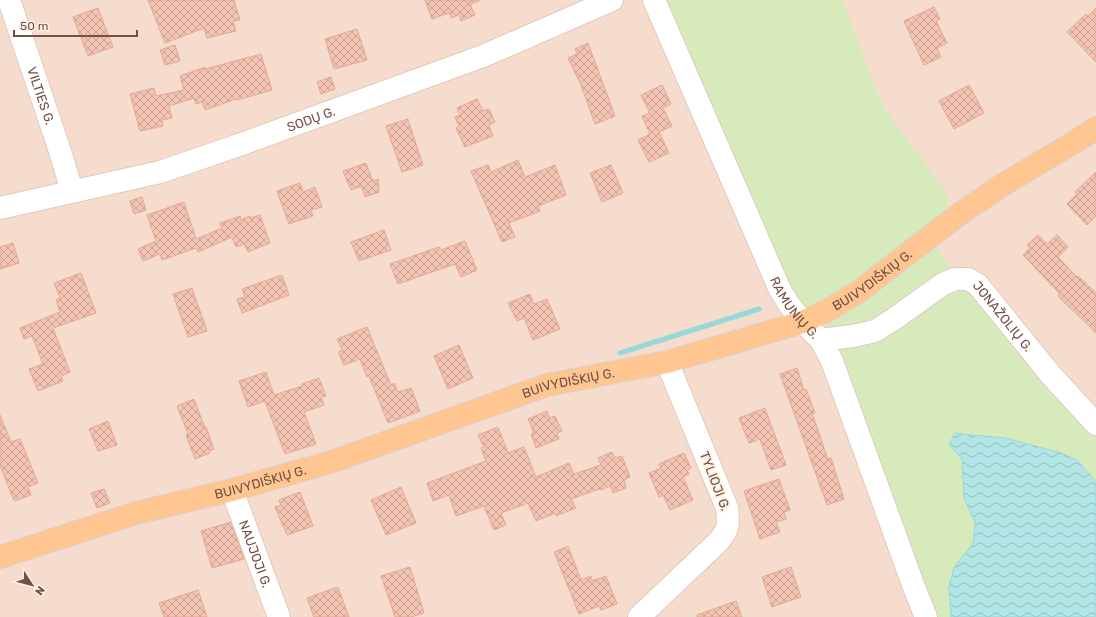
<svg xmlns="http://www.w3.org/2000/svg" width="1096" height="617" font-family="Rubik,sans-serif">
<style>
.residential{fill:#f5dccc}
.grass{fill:#d6eabc}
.water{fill:url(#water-waves);stroke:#98d8d8}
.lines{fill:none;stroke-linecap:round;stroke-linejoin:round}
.stream{stroke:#98d8d8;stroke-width:5}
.building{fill:url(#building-cross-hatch);stroke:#e6a794}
.minor-casing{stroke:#e3c8bd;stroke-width:24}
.major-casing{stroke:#dbd1cf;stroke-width:24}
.minor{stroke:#fff;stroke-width:22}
.major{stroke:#ffc692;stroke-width:22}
.labels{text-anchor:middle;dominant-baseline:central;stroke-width:4;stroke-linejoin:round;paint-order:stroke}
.street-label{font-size:13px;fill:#734f45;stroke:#fff0e4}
</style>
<defs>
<pattern id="water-waves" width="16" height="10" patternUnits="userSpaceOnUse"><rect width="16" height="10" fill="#b2e6e6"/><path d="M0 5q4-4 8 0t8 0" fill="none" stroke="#95bdbc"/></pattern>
<pattern id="building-cross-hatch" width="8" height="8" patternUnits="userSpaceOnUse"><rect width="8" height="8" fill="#f3c4b4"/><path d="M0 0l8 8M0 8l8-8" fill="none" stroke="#c9a294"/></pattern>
</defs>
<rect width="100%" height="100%" fill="#fdecdd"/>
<g class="residential">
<polygon points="0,0 665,0 809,309 772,326 541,379 328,455 0,549"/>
<polygon points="843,0 1096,0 1096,120 942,216 900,130 880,100"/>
<polygon points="1096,137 1096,438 934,246 980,211"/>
<polygon points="824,321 933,617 0,617 0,564 555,391"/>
</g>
<g class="grass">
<polygon points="665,0 843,0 880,100 900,130 947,193 948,206 942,216 932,225 817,306 809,309 799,303 793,296"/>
<polygon points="934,246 1096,438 1096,482 1077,460 1058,452 1005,438 975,434 954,433 949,444 962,459 964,498 975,522 973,543 954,568 949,587 951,617 933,617 824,321"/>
</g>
<polygon class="water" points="955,433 1005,438 1058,452 1077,460 1096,482 1096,617 951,617 949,587 954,568 973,543 975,522 964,498 962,459 949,444"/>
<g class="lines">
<polyline class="stream" points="620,353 759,309"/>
</g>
<g class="building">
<polygon points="148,0 234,0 240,20 233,21 236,31 207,38 204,28 165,43"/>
<polygon points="425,0 479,0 479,1 470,4 475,15 461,21 459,15 451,18 449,13 432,19"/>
<polygon points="934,7 940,19 936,21 947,43 937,48 941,57 924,65 904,21"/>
<polygon points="98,8 113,47 88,56 73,17"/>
<polygon points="1096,8 1096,62 1067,32 1086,14 1088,16"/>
<polygon points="357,29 367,60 334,69 325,39"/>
<polygon points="588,43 615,116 595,124 581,85 568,58 577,54 575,49"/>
<polygon points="175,45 180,61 165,65 160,50"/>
<polygon points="261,54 272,90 237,100 236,99 205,110 202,102 196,104 194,98 169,106 172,118 162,120 163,126 140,131 130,94 154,88 156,96 184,90 180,76 205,67 205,69"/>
<polygon points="331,77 335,89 321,94 317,82"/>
<polygon points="662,85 671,104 663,108 672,126 659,132 669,153 649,162 638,140 650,134 642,116 650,113 641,95"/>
<polygon points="969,85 984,113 954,129 939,101"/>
<polygon points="477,99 483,111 489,109 495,122 489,125 493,136 465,147 456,128 459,126 455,117 460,115 457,108"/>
<polygon points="408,119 423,165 402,172 386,126"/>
<polygon points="518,160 525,177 555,165 566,195 538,206 540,211 509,223 515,237 502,242 471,171 488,165 491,172"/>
<polygon points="366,163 373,181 378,179 379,192 365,197 361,186 351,190 343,171"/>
<polygon points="611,165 623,193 602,202 590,173"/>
<polygon points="1096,172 1096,216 1087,225 1067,204 1077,194 1075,192"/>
<polygon points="300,183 303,192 315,187 322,207 311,210 313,216 289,224 277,191"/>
<polygon points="142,197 146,210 134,214 130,201"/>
<polygon points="184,202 196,239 222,228 220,223 240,216 241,220 250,216 251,218 260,215 270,243 248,252 244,244 236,247 232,237 198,252 196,248 162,260 160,254 143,261 138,249 156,241 147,215"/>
<polygon points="384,230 391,250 359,261 351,242"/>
<polygon points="1038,235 1047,244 1057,235 1068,247 1058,257 1077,277 1078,276 1096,293 1096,333 1058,296 1060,294 1023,255 1030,248 1027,245"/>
<polygon points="465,241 477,270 461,277 455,264 398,284 390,264 439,247 441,250"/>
<polygon points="13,243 19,263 0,269 0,247"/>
<polygon points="81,273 96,313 53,328 70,372 61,376 63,381 38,391 29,369 43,364 32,336 24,339 20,328 60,312 56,300 60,298 54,283"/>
<polygon points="282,275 289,295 242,313 237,299 245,297 242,289"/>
<polygon points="192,288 207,331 188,337 173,294"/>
<polygon points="530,294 534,304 547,299 560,329 533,340 524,318 517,321 508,303"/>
<polygon points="367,327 391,385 394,383 398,392 411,388 420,411 388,423 369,376 367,377 360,359 344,365 338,352 342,350 337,339"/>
<polygon points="459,345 473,378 448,389 434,356"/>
<polygon points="797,368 804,390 806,389 815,413 812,413 828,459 831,458 844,499 827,505 780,374"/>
<polygon points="266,372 274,395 302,386 302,384 319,378 326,396 321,397 324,405 304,412 316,444 285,454 265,401 248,407 239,381"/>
<polygon points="194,399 205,428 206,427 214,449 209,451 210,453 195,459 186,435 188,434 177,406"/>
<polygon points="765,408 786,465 771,470 760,439 749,443 739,418"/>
<polygon points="547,411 550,418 555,416 562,431 557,433 559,439 536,448 531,434 534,433 528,419"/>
<polygon points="0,415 11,442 20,439 38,483 28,487 31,495 14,501 0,465"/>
<polygon points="108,421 117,445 98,451 89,429"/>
<polygon points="498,427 508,453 524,447 536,477 569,463 574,474 601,465 598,458 612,452 615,458 622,456 630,477 624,480 626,488 613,493 610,486 600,490 599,489 571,499 576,508 556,516 555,513 536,521 528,503 501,513 506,525 494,530 484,506 456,516 449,495 433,501 427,483 486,461 481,448 484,447 478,435"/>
<polygon points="684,453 691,468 687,470 689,474 683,477 693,500 670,510 663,495 659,497 649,473 661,468 659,464"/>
<polygon points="779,479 790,510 784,512 786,519 776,522 780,532 760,539 744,491"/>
<polygon points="401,487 416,523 386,535 371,500"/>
<polygon points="104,489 110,503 97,508 91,493"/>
<polygon points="300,492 313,526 287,535 275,507 281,505 279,500"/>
<polygon points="231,522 244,559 212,568 201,531"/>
<polygon points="568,546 581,580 591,576 592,581 606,576 617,604 601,610 599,606 579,614 554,552"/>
<polygon points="410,567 424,613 411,617 395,617 381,576"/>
<polygon points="791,567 801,597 772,607 762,577"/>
<polygon points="338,587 349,617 314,617 307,598"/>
<polygon points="198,590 207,617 164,617 159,603"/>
<polygon points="736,601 742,617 697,617 697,615"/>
</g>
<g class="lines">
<defs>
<g id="minor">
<path id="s1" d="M 9,0 L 60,151 L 72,191"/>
<path id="s2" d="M 654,0 L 780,290 L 790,306 L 803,322 L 821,340 L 832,361 L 915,590 L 926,617"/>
<path id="s3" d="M 0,208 L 160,172 L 239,145 L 483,56 L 612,0"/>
<path id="s4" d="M 821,340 L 853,336 L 875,331 L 894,319 L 943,284 L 955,279 L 968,279 L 978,285 L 1051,375 L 1096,424"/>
<path id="s5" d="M 232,490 L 279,617"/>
<path d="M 639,617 L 719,541 C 729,529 729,523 727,508 L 667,362"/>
</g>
<g id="major">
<path id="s6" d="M 0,557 L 136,513 L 232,490 L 331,462 L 547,385 L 667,362 L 803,322 L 828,310 L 858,292 L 961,213 L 1004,184 L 1078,140 L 1096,128"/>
</g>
</defs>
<use href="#minor" class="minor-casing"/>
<use href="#major" class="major-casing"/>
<use href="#minor" class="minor"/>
<use href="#major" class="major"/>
</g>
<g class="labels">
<g class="street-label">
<text stroke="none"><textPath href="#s1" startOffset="101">VILTIES G.</textPath></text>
<text stroke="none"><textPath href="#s3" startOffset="324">SODŲ G.</textPath></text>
<text stroke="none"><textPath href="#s6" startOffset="919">BUIVYDIŠKIŲ G.</textPath></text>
<text stroke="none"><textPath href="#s2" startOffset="339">RAMUNIŲ G.</textPath></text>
<text stroke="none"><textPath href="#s4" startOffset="215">JONAŽOLIŲ G.</textPath></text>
<text stroke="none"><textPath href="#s6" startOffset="595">BUIVYDIŠKIŲ G.</textPath></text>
<text transform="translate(715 481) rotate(69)">TYLIOJI G.</text>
<text stroke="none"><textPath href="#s6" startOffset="271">BUIVYDIŠKIŲ G.</textPath></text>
<text stroke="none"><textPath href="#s5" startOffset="68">NAUJOJI G.</textPath></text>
</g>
</g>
<g transform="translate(32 585) rotate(126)" stroke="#fff0e4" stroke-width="3" paint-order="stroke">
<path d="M0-3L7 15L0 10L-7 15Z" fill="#734f45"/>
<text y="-6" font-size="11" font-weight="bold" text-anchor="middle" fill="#734f45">N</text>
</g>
<path d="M14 30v6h123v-6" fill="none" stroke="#734f45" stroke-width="2"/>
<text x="20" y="30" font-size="12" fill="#734f45" stroke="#fff0e4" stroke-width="3" paint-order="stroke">50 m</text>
</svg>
